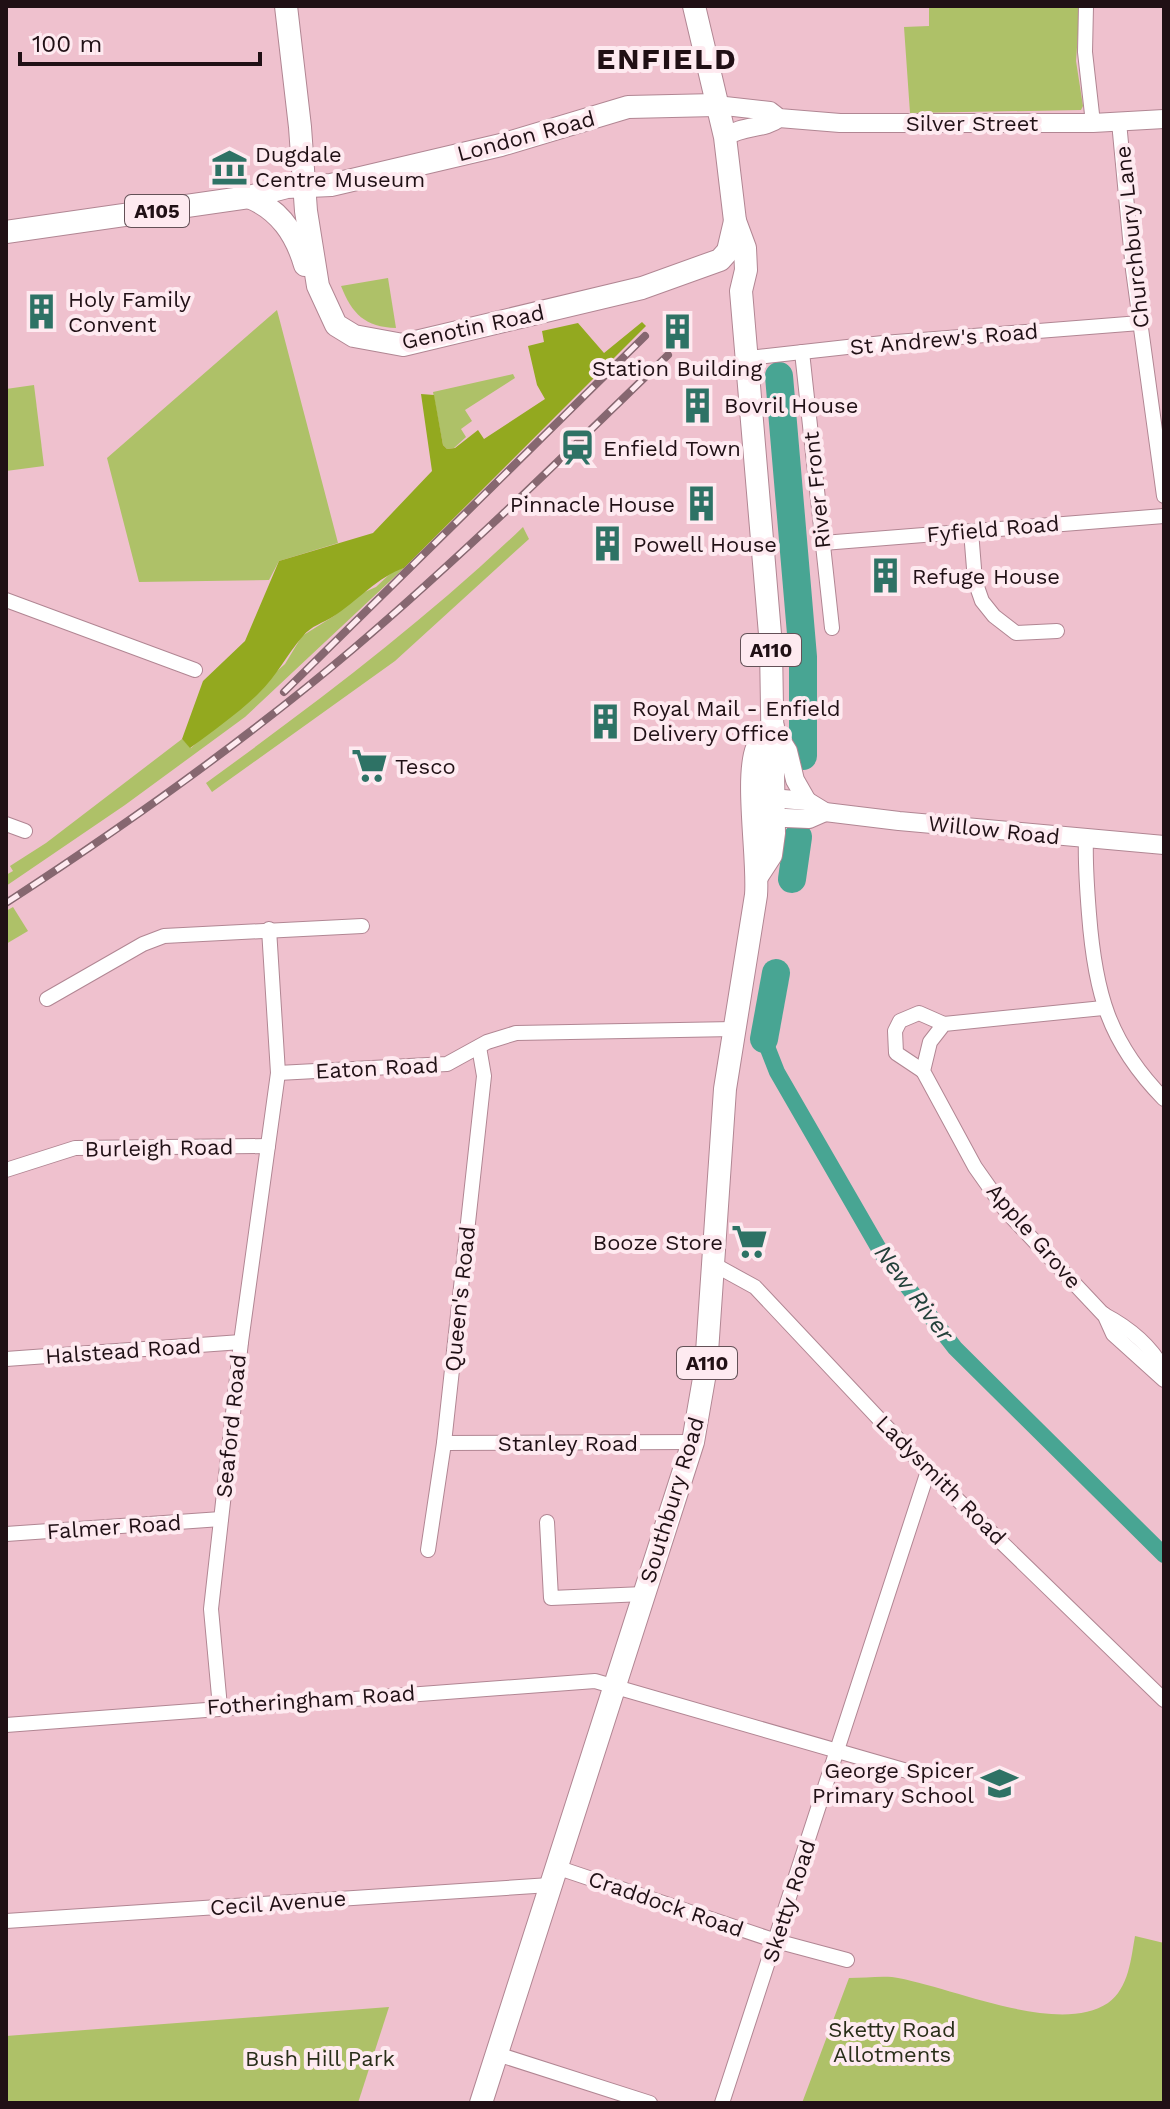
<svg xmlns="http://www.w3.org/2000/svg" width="1170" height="2109" font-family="'Work Sans',sans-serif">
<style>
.green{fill:#aec168}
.forest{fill:#93a91f}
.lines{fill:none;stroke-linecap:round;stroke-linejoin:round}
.canal{stroke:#48a593;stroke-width:16}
.river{stroke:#48a593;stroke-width:28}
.minor-casing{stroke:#b18693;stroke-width:16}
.tertiary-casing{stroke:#b18693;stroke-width:20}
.primary-casing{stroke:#b18693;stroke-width:24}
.minor{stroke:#fff;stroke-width:14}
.tertiary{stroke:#fff;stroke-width:18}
.primary{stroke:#fff;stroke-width:22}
.rail-casing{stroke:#866770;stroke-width:8}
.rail{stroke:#feeaf0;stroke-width:5;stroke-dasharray:15;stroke-linecap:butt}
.labels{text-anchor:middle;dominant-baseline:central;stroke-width:8;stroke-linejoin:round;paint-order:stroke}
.shield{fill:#feeaf0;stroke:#635157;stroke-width:2}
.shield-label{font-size:20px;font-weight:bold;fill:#201015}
.street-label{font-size:22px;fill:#201015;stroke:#feeaf0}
.poi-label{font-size:22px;fill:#201015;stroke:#feeaf0;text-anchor:start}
.park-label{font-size:22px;fill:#292e19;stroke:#feeaf0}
.water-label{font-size:24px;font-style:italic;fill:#23403a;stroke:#feeaf0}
.district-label{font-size:30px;font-weight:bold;letter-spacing:2px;fill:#201015;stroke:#feeaf0}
</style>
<rect width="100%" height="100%" fill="#efc1ce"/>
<g class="green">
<polygon points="929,6 1080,6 1076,61 1083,106 1081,110 910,113 904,27 929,26"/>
<path d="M 388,278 L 396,328 C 365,327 352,314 341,286 Z"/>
<polygon points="277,310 338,543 279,561 269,580 139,582 107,458"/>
<polygon points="513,374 515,378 465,410 472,421 461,429 466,437 454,448 447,449 443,445 433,392"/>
<polygon points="34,385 44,466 6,471 6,389"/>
<path d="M 523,527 L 529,539 L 395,661 L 212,792 L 206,783 C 316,703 425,621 523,527 Z"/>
<polygon points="404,568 245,717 125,805 6,886 6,875 13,871 10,866 46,843 182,739 191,748 285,664 302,636 334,616 358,595 376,587 393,571"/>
<polygon points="13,907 28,931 6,944 6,911"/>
<path d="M 1135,1936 L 1164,1943 L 1164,2103 L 802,2103 L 849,1978 C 863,1978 878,1976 892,1977 C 948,1985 1057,2037 1108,2003 C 1129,1988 1131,1958 1135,1936 Z"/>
<polygon points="389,2007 358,2103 6,2103 6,2036"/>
</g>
<path class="forest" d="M 642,322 L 646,326 L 404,568 C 379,576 356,602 334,616 C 323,623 311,626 303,636 C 286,655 278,675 258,694 C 237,714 213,731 190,748 L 182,739 L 203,681 L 245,641 L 279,561 L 373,533 L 432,471 L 421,394 L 434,395 L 443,445 L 447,449 L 455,448 L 478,430 L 484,439 L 545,399 L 537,385 L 528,346 L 544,342 L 542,331 L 578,323 L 604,353 Z"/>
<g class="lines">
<polyline class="canal" points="764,1039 777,1072 882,1254 955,1348 1164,1555"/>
<g class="river">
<polyline points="779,376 803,657 803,756"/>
<polyline points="792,879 798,837"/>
<polyline points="764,1039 776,973"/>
</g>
<defs>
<g id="minor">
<polyline points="1086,6 1085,52 1093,123"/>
<polyline points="1119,122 1133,270 1164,496"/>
<polyline points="802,352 832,628"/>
<polyline points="749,358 883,343 1140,323"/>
<polyline points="971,531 975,581 982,601 994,616 1016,633 1057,631"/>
<polyline points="823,543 1164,516"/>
<polyline points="6,600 195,670"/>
<polyline points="6,824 25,831"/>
<path d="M 1086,839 C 1085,864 1087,889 1089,914 C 1095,992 1108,1042 1164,1099"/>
<polyline points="47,999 143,944 164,936 362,926"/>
<path d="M 1103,1008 L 944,1024 L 930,1042 L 923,1071 L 975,1167 L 1006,1211 L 1103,1314 C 1128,1327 1151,1346 1164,1370"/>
<polyline points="923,1071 896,1053 895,1031 900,1021 919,1013 944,1024"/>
<polyline points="278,1073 447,1064 487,1042 516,1033 734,1029"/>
<polyline points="6,1170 75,1148 268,1146"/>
<polyline points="715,1265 755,1287 928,1471 1164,1700"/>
<polyline points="1104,1314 1113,1334 1164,1380"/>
<polyline points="6,1359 241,1342"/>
<polyline points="444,1443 693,1442"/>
<polyline points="547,1522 551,1598 644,1594"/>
<polyline points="6,1534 221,1519"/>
<polyline points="428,1550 444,1443 484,1076 479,1047"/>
<polyline points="220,1707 211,1609 241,1342 278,1073 269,929"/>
<polyline points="6,1725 595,1681 914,1773"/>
<polyline points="556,1867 776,1941 847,1960"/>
<polyline points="6,1921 550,1885"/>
<polyline points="497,2054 650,2103"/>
<polyline points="722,2103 928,1471"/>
</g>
<g id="tertiary">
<polyline points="716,105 770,111 779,118 840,123 1093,123 1164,119"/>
<path d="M 725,137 C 744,124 764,130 779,118"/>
<polyline points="773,727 788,751 795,780 807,801"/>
<polyline points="760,797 807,801 825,812 899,821 1164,845"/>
<polyline points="761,817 809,819 825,812"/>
</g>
<g id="primary">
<polyline points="286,6 300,127 306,211 318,286 336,325 354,336 403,345 642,288 720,260 728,251 735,221"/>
<polyline points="694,6 725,137 735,221 745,248 746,270 741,291 771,646 774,833 771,855 758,875"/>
<path d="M 249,197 C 280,210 296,234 305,265"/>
<polyline points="6,232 249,197 287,187 331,185 501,145 628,107 716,105"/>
<path d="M 481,2103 L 693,1442 L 706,1367 L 725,1089 L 756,895 C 759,861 745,777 757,748 C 760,741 768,734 773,727"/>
</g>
</defs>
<use href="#minor" class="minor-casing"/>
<use href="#tertiary" class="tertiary-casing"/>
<use href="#primary" class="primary-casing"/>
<use href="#minor" class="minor"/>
<use href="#tertiary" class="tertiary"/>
<use href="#primary" class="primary"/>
<defs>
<g id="rail">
<polyline points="284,692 645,336"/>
<path d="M 6,903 C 126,825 243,742 353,649 C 462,556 565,455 668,355"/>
</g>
</defs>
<use href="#rail" class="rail-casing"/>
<use href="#rail" class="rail"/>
</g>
<defs>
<symbol id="museum-bare" viewBox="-9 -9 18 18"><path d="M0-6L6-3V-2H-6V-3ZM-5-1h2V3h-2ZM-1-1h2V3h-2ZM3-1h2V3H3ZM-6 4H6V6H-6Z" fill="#2e7265" stroke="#feeaf0" stroke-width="2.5" paint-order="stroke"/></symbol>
<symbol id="building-bare" viewBox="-9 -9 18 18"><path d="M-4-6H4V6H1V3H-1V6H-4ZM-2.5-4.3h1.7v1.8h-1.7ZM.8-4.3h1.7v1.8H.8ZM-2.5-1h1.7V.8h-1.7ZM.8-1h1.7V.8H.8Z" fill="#2e7265" stroke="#feeaf0" stroke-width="2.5" paint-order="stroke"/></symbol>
<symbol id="station-bare" viewBox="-9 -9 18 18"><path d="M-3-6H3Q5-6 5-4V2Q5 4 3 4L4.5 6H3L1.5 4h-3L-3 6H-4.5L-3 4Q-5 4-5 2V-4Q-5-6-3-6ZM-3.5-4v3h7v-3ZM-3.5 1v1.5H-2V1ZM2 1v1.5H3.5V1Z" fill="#2e7265" stroke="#feeaf0" stroke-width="2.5" paint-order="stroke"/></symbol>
<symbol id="supermarket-bare" viewBox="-9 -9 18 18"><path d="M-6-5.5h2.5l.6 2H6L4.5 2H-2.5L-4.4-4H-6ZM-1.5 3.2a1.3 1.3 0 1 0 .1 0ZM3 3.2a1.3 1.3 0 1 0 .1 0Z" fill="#2e7265" stroke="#feeaf0" stroke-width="2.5" paint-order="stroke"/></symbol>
<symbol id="school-bare" viewBox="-9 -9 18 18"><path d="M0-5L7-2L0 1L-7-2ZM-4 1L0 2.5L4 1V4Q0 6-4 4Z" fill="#2e7265" stroke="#feeaf0" stroke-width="2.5" paint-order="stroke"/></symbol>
</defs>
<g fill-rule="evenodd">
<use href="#museum-bare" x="204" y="142" width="51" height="51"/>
<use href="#building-bare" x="16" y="286" width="51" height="51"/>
<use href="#building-bare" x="652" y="306" width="51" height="51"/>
<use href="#building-bare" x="672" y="380" width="51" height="51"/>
<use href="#station-bare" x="552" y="422" width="51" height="51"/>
<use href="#building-bare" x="676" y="478" width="51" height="51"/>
<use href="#building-bare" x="582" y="518" width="51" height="51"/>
<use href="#building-bare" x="860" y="550" width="51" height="51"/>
<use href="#building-bare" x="580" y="696" width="51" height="51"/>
<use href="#supermarket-bare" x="344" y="740" width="51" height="51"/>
<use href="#supermarket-bare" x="724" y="1216" width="51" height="51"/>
<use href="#school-bare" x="974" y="1758" width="51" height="51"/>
</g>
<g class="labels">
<g class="shield">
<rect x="125" y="195" width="64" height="32" rx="6"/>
<rect x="741" y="634" width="60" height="32" rx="6"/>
<rect x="677" y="1347" width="60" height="32" rx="6"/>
</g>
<g class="shield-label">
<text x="157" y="211">A105</text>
<text x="771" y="650">A110</text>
<text x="707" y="1363">A110</text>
</g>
<g class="street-label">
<text x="972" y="123">Silver Street</text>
<text transform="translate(526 136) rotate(-15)">London Road</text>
<text transform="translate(1132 237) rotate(-96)">Churchbury Lane</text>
<text transform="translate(473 327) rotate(-12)">Genotin Road</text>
<text transform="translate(944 339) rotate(-5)">St Andrew's Road</text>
<text transform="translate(817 490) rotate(-96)">River Front</text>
<text transform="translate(993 529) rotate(-5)">Fyfield Road</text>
<text transform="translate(994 830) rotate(6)">Willow Road</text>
<text transform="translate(377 1068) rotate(-3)">Eaton Road</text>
<text transform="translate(159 1148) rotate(-1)">Burleigh Road</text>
<text transform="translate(1034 1236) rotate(49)">Apple Grove</text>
<text transform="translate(460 1299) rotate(-84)">Queen's Road</text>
<text transform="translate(123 1351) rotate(-4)">Halstead Road</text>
<text transform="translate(231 1426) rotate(-84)">Seaford Road</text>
<text x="568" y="1443">Stanley Road</text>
<text transform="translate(941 1480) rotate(45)">Ladysmith Road</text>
<text transform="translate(672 1500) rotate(-73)">Southbury Road</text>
<text transform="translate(114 1527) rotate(-4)">Falmer Road</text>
<text transform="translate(311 1700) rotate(-4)">Fotheringham Road</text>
<text transform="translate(789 1901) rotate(-72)">Sketty Road</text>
<text transform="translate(278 1903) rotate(-4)">Cecil Avenue</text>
<text transform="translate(666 1904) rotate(19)">Craddock Road</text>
</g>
<g class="poi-label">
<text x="255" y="154">Dugdale<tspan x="255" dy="25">Centre Museum</tspan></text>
<text x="68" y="299">Holy Family<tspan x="68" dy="25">Convent</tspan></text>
<text x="677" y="368" text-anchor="middle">Station Building</text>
<text x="724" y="405">Bovril House</text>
<text x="603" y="448">Enfield Town</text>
<text x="675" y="504" text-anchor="end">Pinnacle House</text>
<text x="633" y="544">Powell House</text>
<text x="912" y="576">Refuge House</text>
<text x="632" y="708">Royal Mail - Enfield<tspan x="632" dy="25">Delivery Office</tspan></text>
<text x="395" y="766">Tesco</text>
<text x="723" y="1242" text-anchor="end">Booze Store</text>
<text x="974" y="1770" text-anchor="end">George Spicer<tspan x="974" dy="25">Primary School</tspan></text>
</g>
<g class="park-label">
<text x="892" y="2029">Sketty Road<tspan x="892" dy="25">Allotments</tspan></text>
<text x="320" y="2058">Bush Hill Park</text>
</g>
<g class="water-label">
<text transform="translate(914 1293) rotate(53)">New River</text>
</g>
<g class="district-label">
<text x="667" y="58">ENFIELD</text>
</g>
</g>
<rect width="1170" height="2109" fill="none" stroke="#201015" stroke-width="16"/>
<path d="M20 52v12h240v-12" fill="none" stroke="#201015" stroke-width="4"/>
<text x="32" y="52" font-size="24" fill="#201015" stroke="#feeaf0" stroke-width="6" paint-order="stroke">100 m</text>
</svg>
